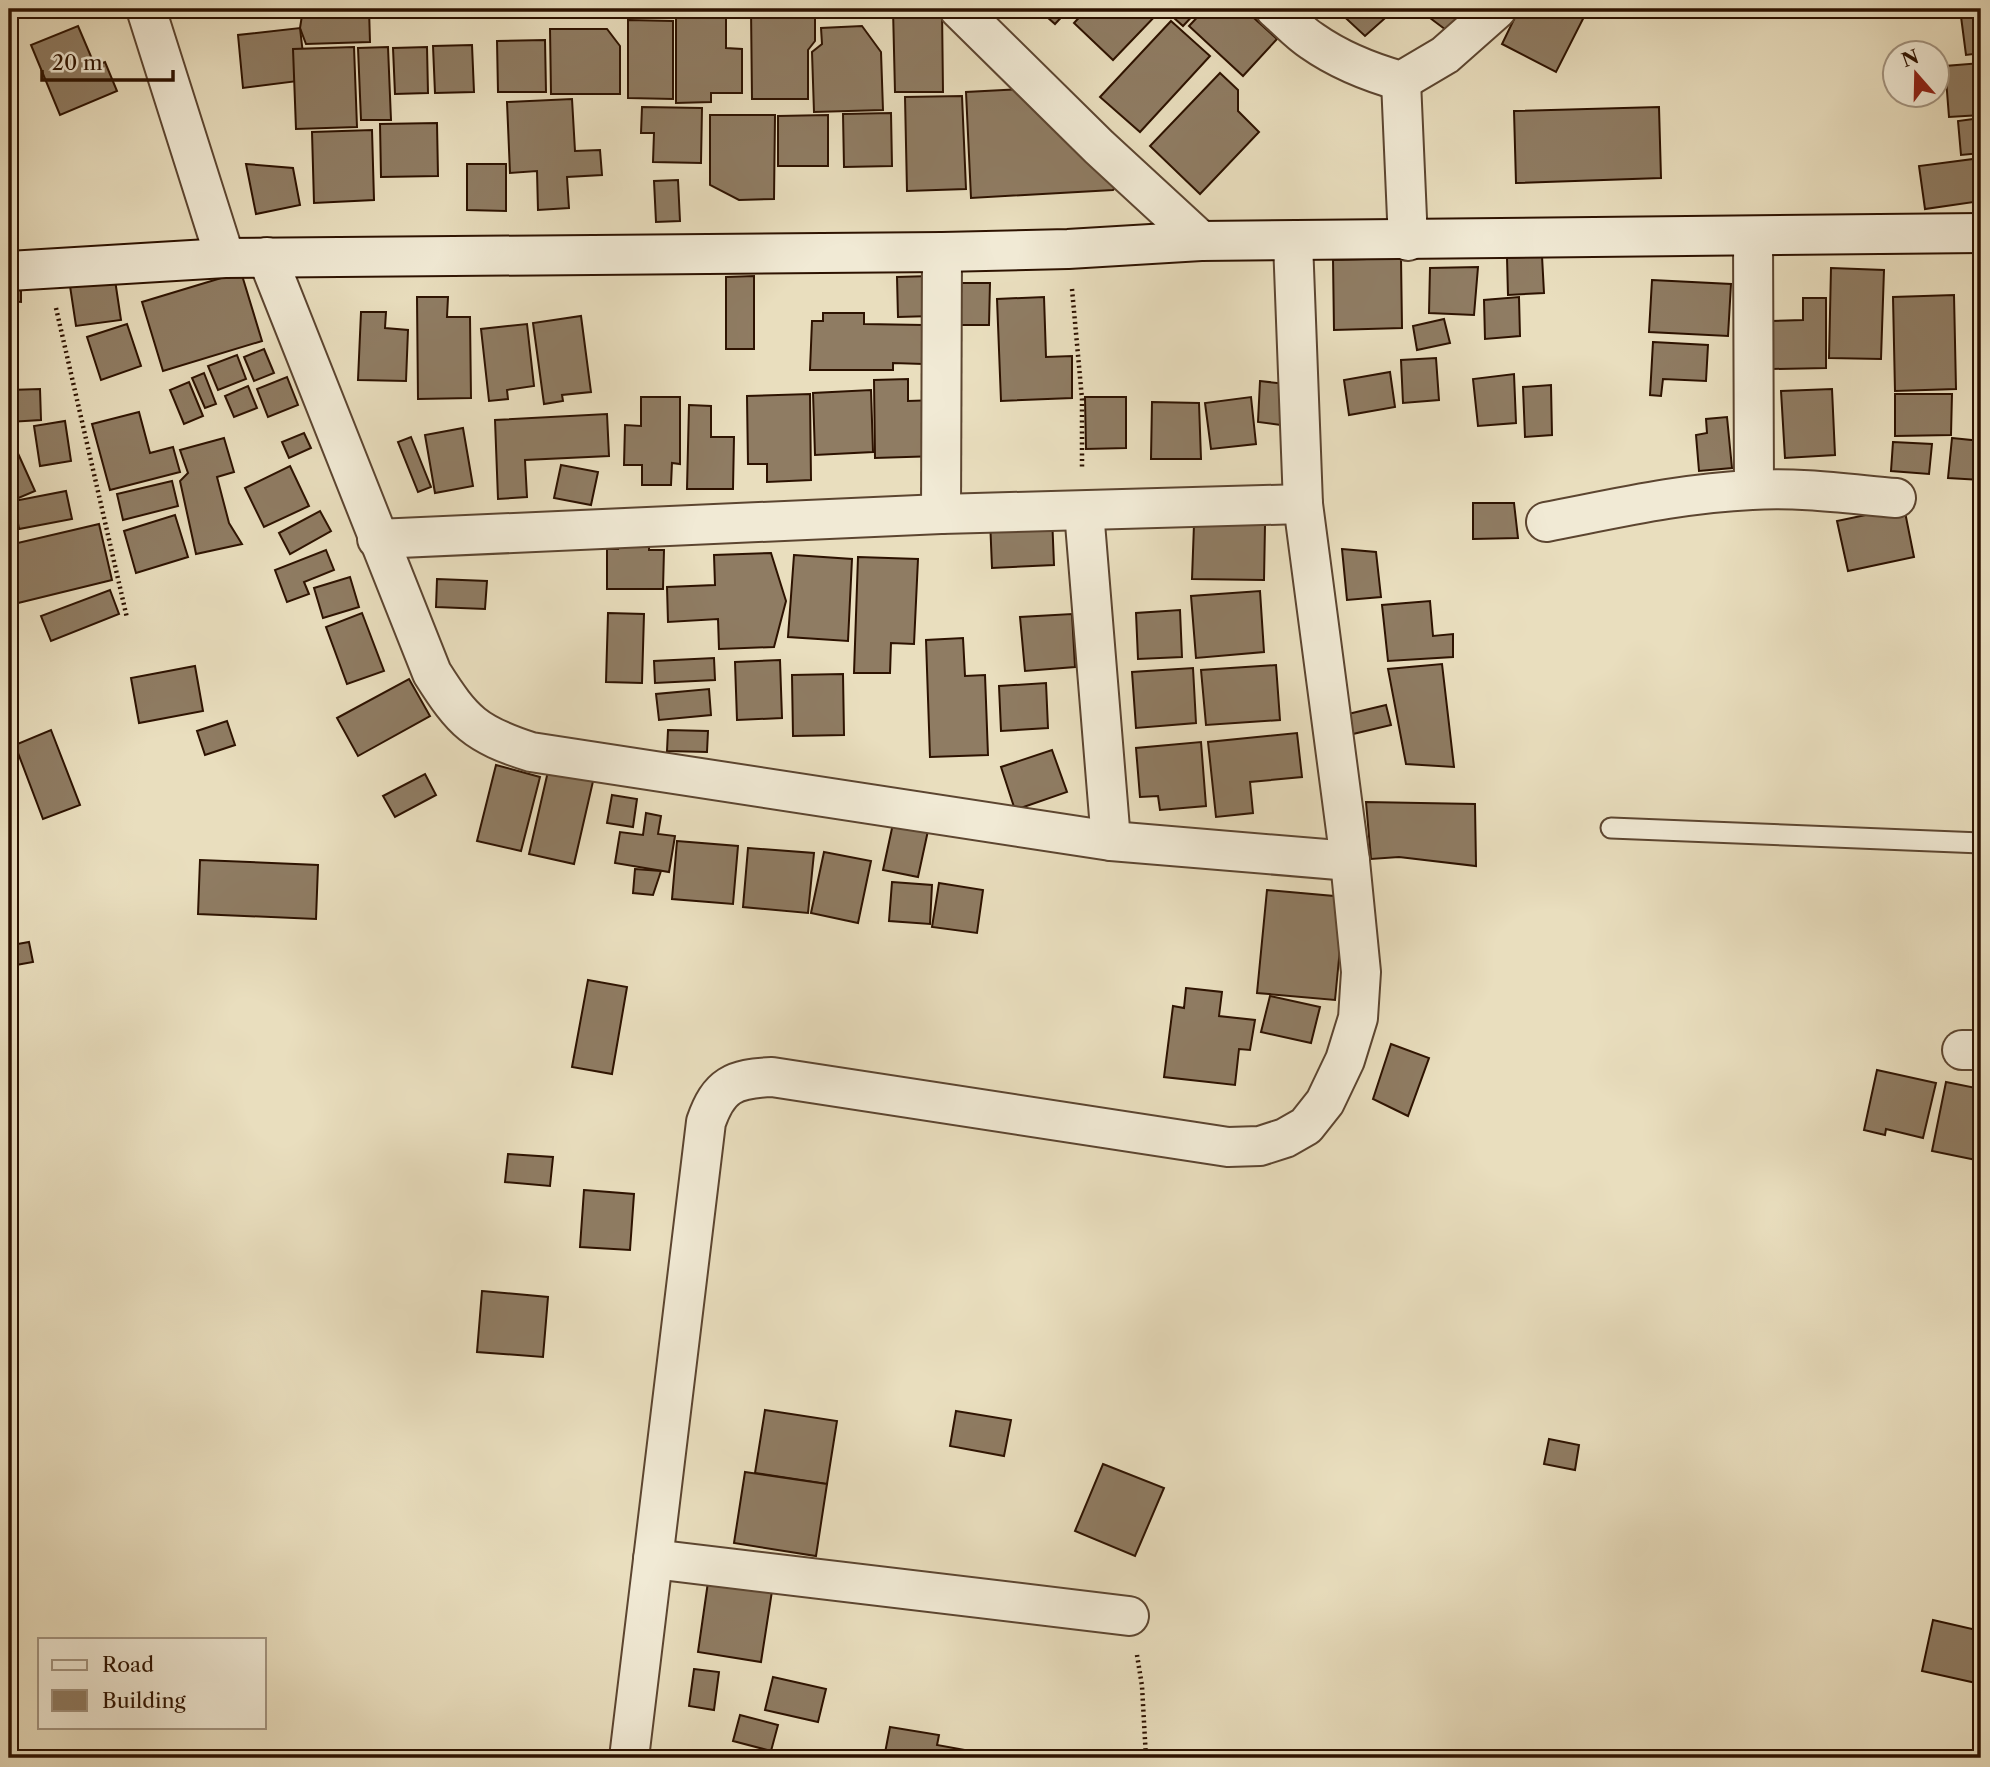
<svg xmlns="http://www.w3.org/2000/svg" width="1990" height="1767" font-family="'Libre Caslon Text',serif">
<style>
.building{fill:#8f7c63;stroke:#2d1200;stroke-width:2}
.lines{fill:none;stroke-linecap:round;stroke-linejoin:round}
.lane-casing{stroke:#5c4530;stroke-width:23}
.street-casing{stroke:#5c4530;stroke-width:42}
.secondary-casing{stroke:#2d1200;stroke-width:42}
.path{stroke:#2d1200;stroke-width:4.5;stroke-dasharray:2 3.5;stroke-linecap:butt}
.lane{stroke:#f1ead5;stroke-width:19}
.street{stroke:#f1ead5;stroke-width:38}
.secondary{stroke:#f1ead5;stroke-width:38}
</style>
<rect width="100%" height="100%" fill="#e9debe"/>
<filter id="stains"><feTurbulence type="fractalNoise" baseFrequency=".00286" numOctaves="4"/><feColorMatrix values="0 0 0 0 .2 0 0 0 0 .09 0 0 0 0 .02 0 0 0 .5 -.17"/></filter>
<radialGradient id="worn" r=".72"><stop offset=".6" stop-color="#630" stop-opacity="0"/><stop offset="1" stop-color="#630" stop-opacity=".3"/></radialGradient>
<g class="building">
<polygon points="303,9 369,9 370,42 306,44 300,28"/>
<polygon points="676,9 726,9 726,48 742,49 742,93 711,93 711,102 676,103"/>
<polygon points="751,9 815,9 815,41 808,50 808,99 752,99"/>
<polygon points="893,9 942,9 943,92 895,92"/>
<polygon points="1038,9 1069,9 1055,24"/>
<polygon points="1087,9 1158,9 1160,11 1113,60 1074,23"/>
<polygon points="1164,9 1199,9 1183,26"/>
<polygon points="1205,9 1244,9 1277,39 1243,76 1189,26"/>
<polygon points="1336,9 1392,9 1393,11 1365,36"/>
<polygon points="1418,9 1470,9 1450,33"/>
<polygon points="1519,9 1588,9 1556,72 1502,44"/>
<polygon points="1960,9 1981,9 1981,53 1966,55"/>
<polygon points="628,20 673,21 673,99 628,98"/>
<polygon points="1171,21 1210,56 1140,132 1100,97"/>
<polygon points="78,26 95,66 105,62 117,91 60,115 31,45"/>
<polygon points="862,26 881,52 883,110 814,112 812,52 822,44 821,28"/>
<polygon points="300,28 306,80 243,88 238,35"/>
<polygon points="550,29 607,29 620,46 620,94 551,94"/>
<polygon points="545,40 546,92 498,92 497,41"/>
<polygon points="472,45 474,92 435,93 433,46"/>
<polygon points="354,47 357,127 296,129 293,49"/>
<polygon points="388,47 391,120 361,120 358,48"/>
<polygon points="427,47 428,93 395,94 393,48"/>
<polygon points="1981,63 1981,115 1949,117 1945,66"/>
<polygon points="1220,73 1238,90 1238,111 1259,132 1200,194 1150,146"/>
<polygon points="1025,89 1126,175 1113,190 971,198 966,92"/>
<polygon points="962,96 966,189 907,191 905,97"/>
<polygon points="572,99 575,151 600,150 602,175 567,177 569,208 538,210 537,171 510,173 507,102"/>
<polygon points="642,107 702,108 701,163 653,162 654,133 641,133"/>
<polygon points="1659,107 1661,178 1516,183 1514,111"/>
<polygon points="891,113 892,166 844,167 843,114"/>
<polygon points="710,115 775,115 774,199 739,200 710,185"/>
<polygon points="828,115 828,166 778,166 778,116"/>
<polygon points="1981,118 1981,153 1961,155 1958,121"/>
<polygon points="437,123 438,176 381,177 380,124"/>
<polygon points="372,130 374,200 314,203 312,132"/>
<polygon points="1981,158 1981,201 1925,209 1919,166"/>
<polygon points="246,164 293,168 300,205 256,214"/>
<polygon points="467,164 506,164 506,211 467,210"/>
<polygon points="678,180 680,221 656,222 654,181"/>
<polygon points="1542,256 1544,293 1508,295 1507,258"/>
<polygon points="1401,258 1402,328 1334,330 1333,260"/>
<polygon points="1478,267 1474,315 1429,313 1430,268"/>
<polygon points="1831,268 1884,270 1881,359 1829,358"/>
<polygon points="241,272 262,341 163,371 142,302"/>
<polygon points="754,276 754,349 726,349 726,277"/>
<polygon points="931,276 932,316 898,317 897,277"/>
<polygon points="9,279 21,279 21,302 9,301"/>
<polygon points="115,280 121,320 76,326 70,286"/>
<polygon points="1652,280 1731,284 1728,336 1649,332"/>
<polygon points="961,283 990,283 989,325 961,325"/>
<polygon points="1954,295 1956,389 1895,391 1893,297"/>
<polygon points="417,297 448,297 447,317 470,317 471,398 418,399"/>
<polygon points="1044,297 1046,357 1072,356 1072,398 1001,401 997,299"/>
<polygon points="1519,297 1520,336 1485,339 1484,300"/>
<polygon points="1803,298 1826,298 1826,368 1772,369 1771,321 1803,320"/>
<polygon points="361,312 386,312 385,328 408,330 406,381 358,380"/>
<polygon points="823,313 864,313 864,324 923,325 923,364 893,363 893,370 810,370 812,321 823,321"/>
<polygon points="581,316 591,392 562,395 563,401 544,404 533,323"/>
<polygon points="1444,319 1450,343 1417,350 1413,326"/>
<polygon points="127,324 141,366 101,380 87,337"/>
<polygon points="527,324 534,386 507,390 508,399 489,401 481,329"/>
<polygon points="1653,342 1708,345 1706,381 1663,379 1661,396 1650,395"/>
<polygon points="264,349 274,373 254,381 244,357"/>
<polygon points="237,355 246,379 218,390 208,366"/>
<polygon points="1436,358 1439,400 1403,403 1401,360"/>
<polygon points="1390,372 1395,407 1349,415 1344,380"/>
<polygon points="204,373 216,404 205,408 192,378"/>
<polygon points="1514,374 1516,423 1478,426 1473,379"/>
<polygon points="287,377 298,405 268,417 257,389"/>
<polygon points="908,379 908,401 937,400 938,456 875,458 874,380"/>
<polygon points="1260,381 1295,385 1296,427 1258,422"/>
<polygon points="189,382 203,416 184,424 170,390"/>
<polygon points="1551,385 1552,435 1525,437 1523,387"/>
<polygon points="248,386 257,408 234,417 225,396"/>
<polygon points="40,389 41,420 9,422 9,390"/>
<polygon points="1832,389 1835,455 1785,458 1781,391"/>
<polygon points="871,390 873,452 815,455 813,393"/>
<polygon points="810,394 811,480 767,482 767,464 748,464 747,396"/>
<polygon points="1895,394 1952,394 1951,435 1895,436"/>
<polygon points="641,397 680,397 680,464 672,463 671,485 642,485 642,465 624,465 625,425 641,426"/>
<polygon points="1085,397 1126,397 1126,448 1086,449"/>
<polygon points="1251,397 1256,444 1211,449 1205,403"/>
<polygon points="1152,402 1199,403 1201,459 1151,459"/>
<polygon points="689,405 711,406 711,437 734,437 733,489 687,489"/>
<polygon points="139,412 150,453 173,447 180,472 110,490 92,424"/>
<polygon points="607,414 609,456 525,460 527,497 498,499 495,420"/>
<polygon points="1727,417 1732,468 1699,471 1696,435 1707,433 1706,419"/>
<polygon points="65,421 71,461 40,466 34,426"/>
<polygon points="463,428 473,486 435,493 425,435"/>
<polygon points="304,433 311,448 289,458 282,442"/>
<polygon points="411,437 431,487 418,492 398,442"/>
<polygon points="224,438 234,472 217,477 229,523 242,544 196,554 180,481 188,473 180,450"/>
<polygon points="1952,438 1981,441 1981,480 1948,478"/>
<polygon points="1893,442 1932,444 1929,474 1891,471"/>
<polygon points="16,449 35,491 9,502 9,452"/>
<polygon points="561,465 598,472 591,505 554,498"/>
<polygon points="290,466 309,506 264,527 245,488"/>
<polygon points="172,481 178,506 123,520 117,494"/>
<polygon points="66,491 72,519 19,529 14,501"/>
<polygon points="1473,503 1514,503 1518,538 1473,539"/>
<polygon points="1904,507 1914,557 1848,571 1837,521"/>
<polygon points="320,511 331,531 290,554 279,533"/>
<polygon points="175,515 188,557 136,573 124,531"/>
<polygon points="1052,516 1054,565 992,568 990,519"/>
<polygon points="99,524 112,580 14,604 9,583 9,545"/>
<polygon points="1194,524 1265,525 1264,580 1192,579"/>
<polygon points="618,538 649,538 649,550 664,550 663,589 607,589 607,549 618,549"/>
<polygon points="1342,549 1376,552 1381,597 1347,600"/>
<polygon points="326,550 334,570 304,582 309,594 287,602 275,570"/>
<polygon points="771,553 786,601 774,647 719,649 718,619 668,622 667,587 715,585 714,555"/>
<polygon points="794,555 852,559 848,641 788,637"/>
<polygon points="858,557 918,559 914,644 891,643 890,673 854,673"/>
<polygon points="350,577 359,607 323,618 314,588"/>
<polygon points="437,579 487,581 485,609 436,607"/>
<polygon points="110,590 119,614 51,641 41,616"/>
<polygon points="1260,591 1264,652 1196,658 1191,596"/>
<polygon points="1430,601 1433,636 1453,634 1453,657 1388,661 1382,605"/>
<polygon points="1180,610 1182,657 1138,659 1136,613"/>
<polygon points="362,613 384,671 347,684 326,627"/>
<polygon points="608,613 644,614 642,683 606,682"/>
<polygon points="1072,614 1075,667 1025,671 1020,617"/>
<polygon points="963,638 965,676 985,675 988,755 930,757 926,640"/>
<polygon points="714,658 715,680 655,683 654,661"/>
<polygon points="780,660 782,718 737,720 735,662"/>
<polygon points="1442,664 1454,767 1406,764 1388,669"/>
<polygon points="1276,665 1280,720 1206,725 1201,670"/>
<polygon points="195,666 203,711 139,723 131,678"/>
<polygon points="1193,668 1196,723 1136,728 1132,672"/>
<polygon points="843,674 844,735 793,736 792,675"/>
<polygon points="409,679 430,716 358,756 337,718"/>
<polygon points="1046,683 1048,728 1001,731 999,686"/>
<polygon points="709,689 711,715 659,720 656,694"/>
<polygon points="1386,705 1391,725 1353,734 1348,714"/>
<polygon points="227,721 235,745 205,755 197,731"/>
<polygon points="51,730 80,805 43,819 15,745"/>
<polygon points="668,730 708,731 707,752 667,751"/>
<polygon points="1297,733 1302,777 1250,782 1253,813 1216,817 1208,742"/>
<polygon points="1201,742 1206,806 1160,810 1158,796 1140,797 1136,748"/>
<polygon points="1052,750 1067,792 1015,810 1001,767"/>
<polygon points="496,765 540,777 521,851 477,841"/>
<polygon points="549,767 594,777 574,864 529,854"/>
<polygon points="425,774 436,795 395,817 383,796"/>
<polygon points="612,795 637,799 633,827 607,823"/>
<polygon points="1366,802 1475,804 1476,866 1399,857 1371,859"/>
<polygon points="646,813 661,816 658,834 675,836 669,872 615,863 620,832 643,835"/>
<polygon points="894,819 929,826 918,877 883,870"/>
<polygon points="677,841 738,846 733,904 672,899"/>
<polygon points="748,848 814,853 808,913 743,907"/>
<polygon points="824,852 871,861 858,923 811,913"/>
<polygon points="200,860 318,865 316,919 198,914"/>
<polygon points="635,869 661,871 653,895 633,893"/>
<polygon points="892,882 932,885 930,924 889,921"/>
<polygon points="939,883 983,890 977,933 932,927"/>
<polygon points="1267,890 1345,897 1335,1000 1257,993"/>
<polygon points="29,942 33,962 16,965 12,945"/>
<polygon points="588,980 627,987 612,1074 572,1067"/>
<polygon points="1186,988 1222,992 1219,1016 1255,1020 1250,1050 1239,1049 1235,1085 1164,1077 1173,1006 1184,1008"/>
<polygon points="1270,996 1320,1007 1311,1043 1261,1032"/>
<polygon points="1391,1044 1429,1058 1408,1116 1373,1099"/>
<polygon points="1877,1070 1936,1083 1923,1138 1886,1129 1885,1135 1864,1130"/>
<polygon points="1946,1082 1981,1089 1981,1161 1932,1151"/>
<polygon points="508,1154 553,1157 550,1186 505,1182"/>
<polygon points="584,1190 634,1194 630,1250 580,1247"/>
<polygon points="482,1291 548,1297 543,1357 477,1352"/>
<polygon points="765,1410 837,1421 827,1484 755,1473"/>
<polygon points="956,1411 1011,1420 1004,1456 950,1446"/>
<polygon points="1549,1439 1579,1445 1575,1470 1544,1464"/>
<polygon points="1103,1464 1164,1488 1135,1556 1075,1531"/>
<polygon points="745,1472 827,1484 816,1556 734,1543"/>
<polygon points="708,1582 772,1591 761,1662 698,1652"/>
<polygon points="1933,1620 1981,1631 1981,1660 1976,1683 1922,1671"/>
<polygon points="694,1669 719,1672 714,1710 689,1706"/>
<polygon points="773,1677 826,1689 818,1722 765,1710"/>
<polygon points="740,1715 778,1725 771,1751 733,1741"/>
<polygon points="890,1727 939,1735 937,1745 965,1750 963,1758 884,1758"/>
</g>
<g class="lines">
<defs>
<polyline id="lane" points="1611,828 1981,843"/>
<g id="street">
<polyline points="146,9 225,258"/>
<polyline points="959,9 1099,147 1201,241"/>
<path d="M 1275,9 C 1287,19 1298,32 1312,41 C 1339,60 1369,72 1401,81 L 1445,55 L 1497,9"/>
<polyline points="1401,81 1408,241"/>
<polyline points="1753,236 1754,489"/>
<path d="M 267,257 L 432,673 C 463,722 475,734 531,752 L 1111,841 L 1350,861"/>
<polyline points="1084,511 1111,841"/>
<polyline points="941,514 942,252"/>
<path d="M 1546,522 C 1614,509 1682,493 1752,490 C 1800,487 1849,494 1896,498"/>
<polyline points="377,539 941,514 1303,504"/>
<polyline points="1962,1050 1981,1050"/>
<polyline points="653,1559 1129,1616"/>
<path d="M 629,1758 L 706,1122 C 719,1085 733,1079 772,1077 L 1228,1147 L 1260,1146 L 1285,1138 L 1306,1126 L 1325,1102 L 1345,1060 L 1358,1018 L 1361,972 L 1350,861 L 1303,504 L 1293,242"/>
</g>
<polyline id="secondary" points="9,271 225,258 942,252 1068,249 1201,241 1981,233"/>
</defs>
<use href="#lane" class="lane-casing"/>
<use href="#street" class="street-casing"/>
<use href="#secondary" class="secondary-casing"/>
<g class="path">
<polyline points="1072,289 1082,399 1082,468"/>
<polyline points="56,308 127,618"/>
<polyline points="1137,1655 1142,1686 1146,1758"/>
</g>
<use href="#lane" class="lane"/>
<use href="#street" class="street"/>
<use href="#secondary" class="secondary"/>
</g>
<rect width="1990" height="1767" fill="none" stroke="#e9debe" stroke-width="35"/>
<rect x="10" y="10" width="1969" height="1746" fill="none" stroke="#2d1200" stroke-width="3.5"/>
<rect x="18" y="18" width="1955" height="1732" fill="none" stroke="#2d1200" stroke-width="2"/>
<rect x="38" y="1638" width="228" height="91" fill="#f1ead5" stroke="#a39480" stroke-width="2"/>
<rect x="52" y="1660" width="35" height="10" fill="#f1ead5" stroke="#a39480" stroke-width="2"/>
<text x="102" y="1672" font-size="21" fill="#2d1200">Road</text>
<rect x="52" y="1690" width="35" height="21" fill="#8f7c63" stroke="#a39480" stroke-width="2"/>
<text x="102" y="1708" font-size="21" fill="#2d1200">Building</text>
<g transform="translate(1916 74) rotate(340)"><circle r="33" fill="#f1ead5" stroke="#a39480" stroke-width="2"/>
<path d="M0-5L12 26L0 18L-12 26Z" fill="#8f2418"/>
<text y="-10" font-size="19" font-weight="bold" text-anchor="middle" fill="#2d1200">N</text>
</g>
<path d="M42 70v10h131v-10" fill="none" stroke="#2d1200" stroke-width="3.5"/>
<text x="52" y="70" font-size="21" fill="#2d1200" stroke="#f1ead5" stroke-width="5" paint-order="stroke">20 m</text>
<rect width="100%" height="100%" filter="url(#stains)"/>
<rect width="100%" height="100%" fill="url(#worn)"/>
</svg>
